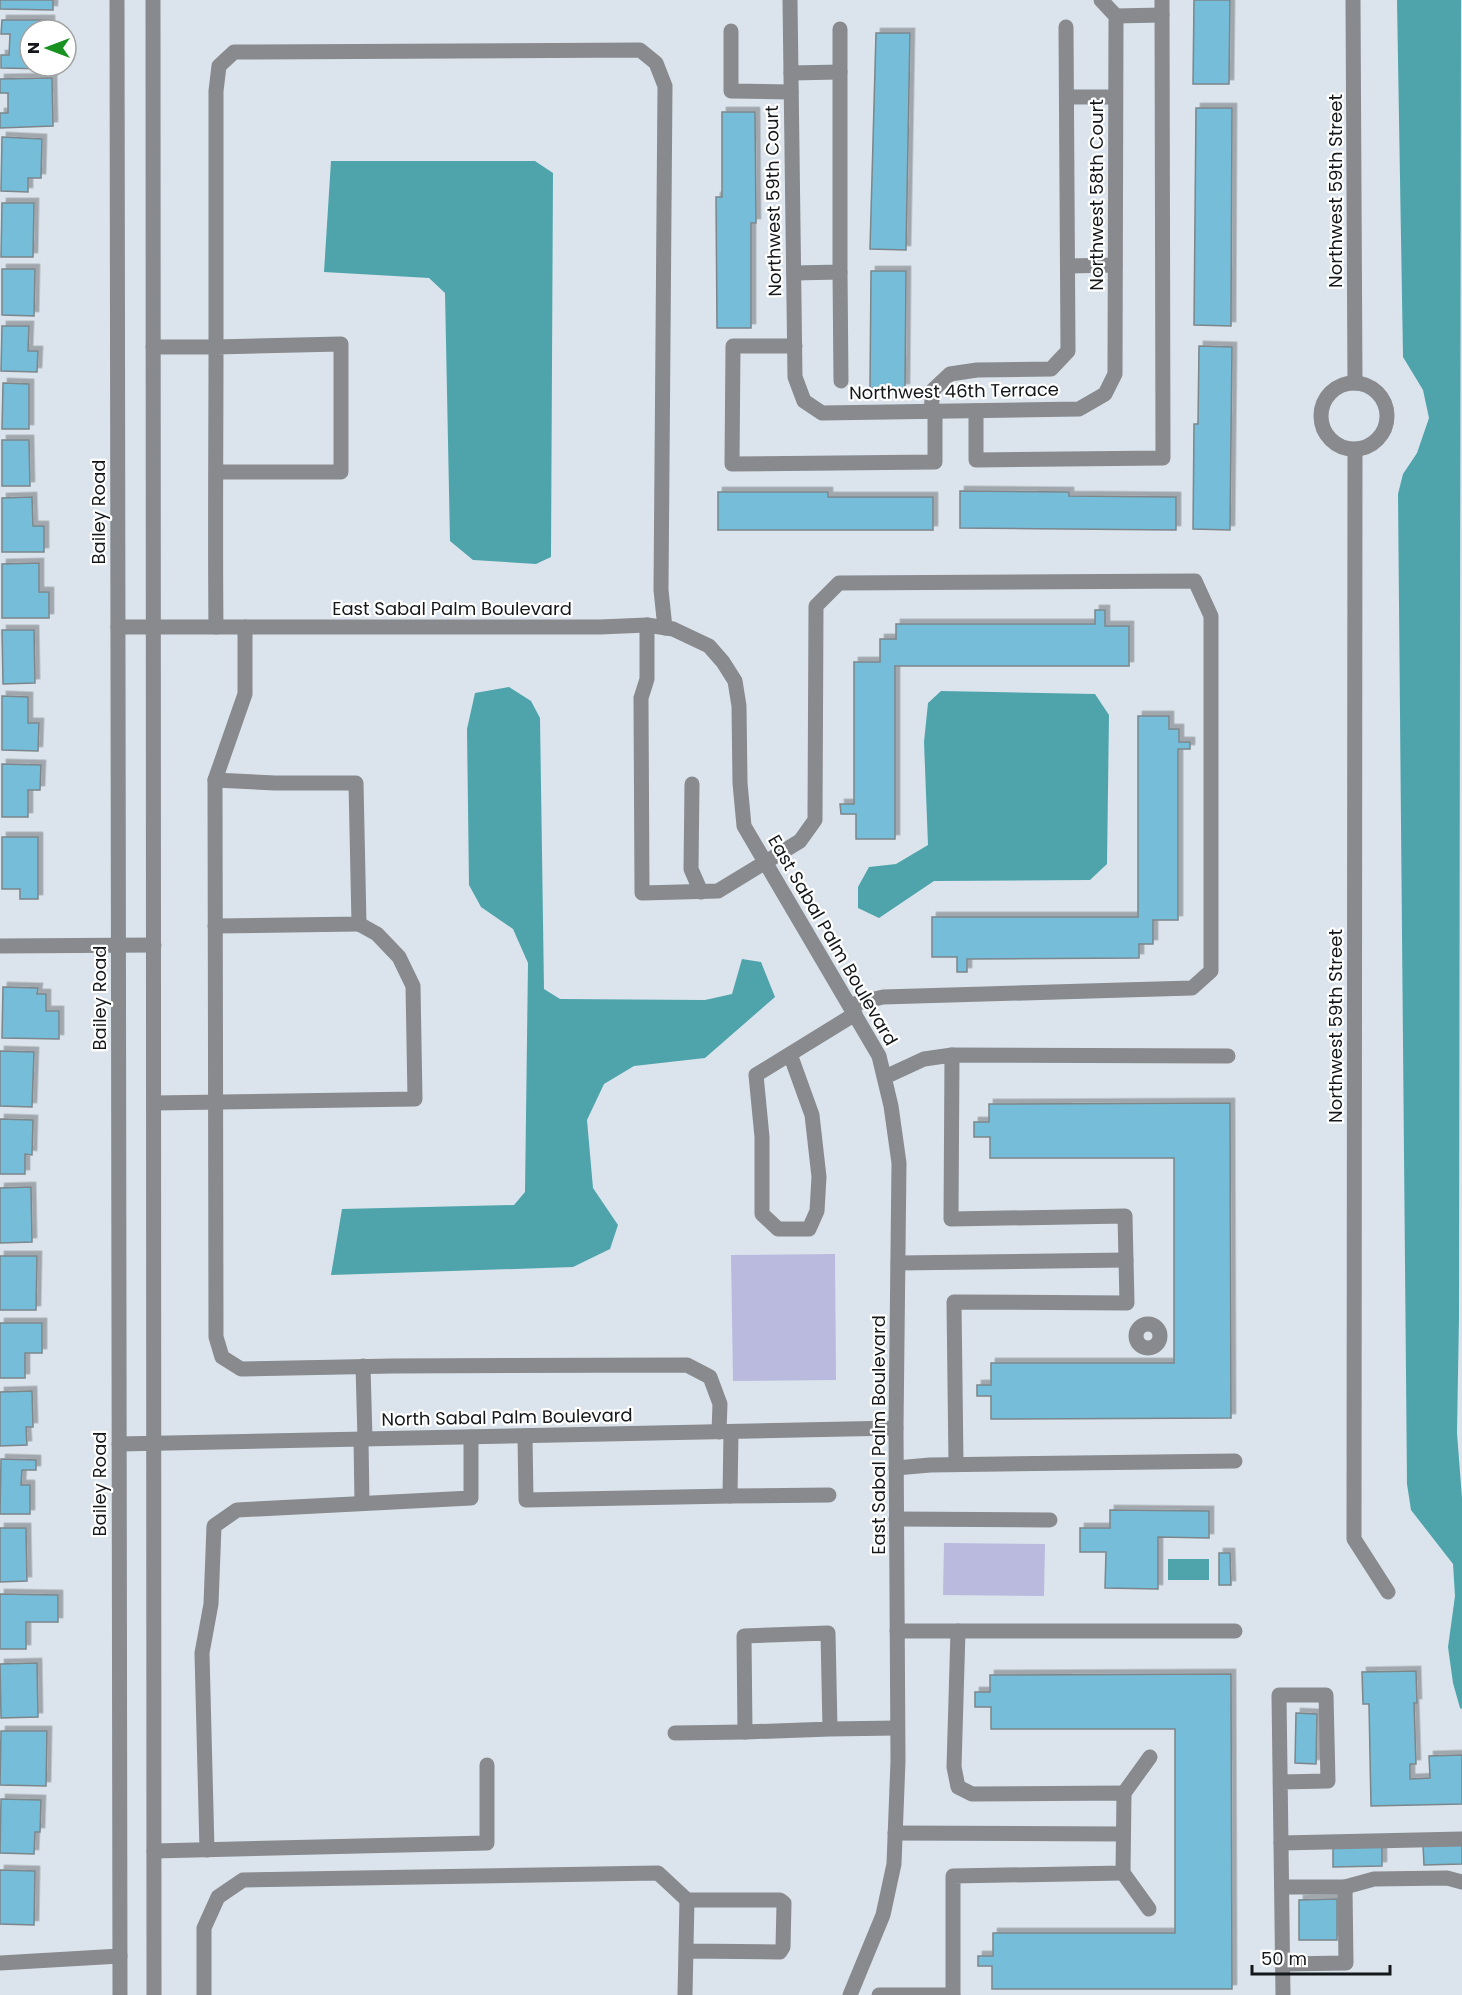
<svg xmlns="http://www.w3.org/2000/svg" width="1462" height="1995" font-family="Poppins,sans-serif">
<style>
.green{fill:#babade}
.water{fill:#4fa4ac}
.building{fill:#75bdd8;stroke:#7b868b;stroke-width:1.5;filter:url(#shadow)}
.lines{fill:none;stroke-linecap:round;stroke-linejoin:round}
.minor{stroke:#888a8e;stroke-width:15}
.labels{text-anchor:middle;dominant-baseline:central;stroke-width:4.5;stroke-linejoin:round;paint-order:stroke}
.street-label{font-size:18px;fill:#15181a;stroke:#fff}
</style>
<defs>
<filter id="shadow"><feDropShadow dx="4.5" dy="-4.5" stdDeviation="0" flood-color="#0004"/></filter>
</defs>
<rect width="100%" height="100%" fill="#dbe4ec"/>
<g class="green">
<polygon points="835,1254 836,1380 733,1381 731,1255"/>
<polygon points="944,1543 1045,1544 1044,1596 943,1595"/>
</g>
<g class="water">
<polygon points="1397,0 1461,0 1459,1317 1457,1433 1462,1498 1462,1709 1460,1708 1453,1683 1448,1647 1455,1596 1453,1564 1411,1510 1407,1484 1398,494 1403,474 1417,453 1429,418 1423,390 1403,357"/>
<polygon points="331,161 535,161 553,173 551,557 536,564 473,560 450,541 445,293 429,278 324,272"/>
<polygon points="509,687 531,701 540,718 544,989 560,999 705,1000 732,994 742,959 761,962 775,997 705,1058 634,1066 604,1084 587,1120 593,1188 618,1225 610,1249 573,1267 331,1275 342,1209 514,1205 525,1192 528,963 513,929 481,907 469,885 467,729 475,693"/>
<polygon points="941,691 1095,694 1109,715 1107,864 1090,880 934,881 879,918 858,908 858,887 869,867 896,864 928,845 924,742 928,703"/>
<rect x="1168" y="1559" width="41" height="21"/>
</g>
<g class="building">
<polygon points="0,0 53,0 53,10 0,9"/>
<polygon points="1194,0 1230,0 1229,84 1193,84"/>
<polygon points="2,20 50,20 50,30 30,30 30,66 49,66 49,69 1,68 1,55 9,55 10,34 1,34"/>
<polygon points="876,33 910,33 906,250 870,249"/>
<polygon points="52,78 53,126 0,128 0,113 8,113 8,93 0,93 0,79"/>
<polygon points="1196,108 1232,108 1231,326 1194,325"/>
<polygon points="722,112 755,112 756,223 751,223 751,328 717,328 716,197 722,197"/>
<polygon points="2,137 42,139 41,178 28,178 28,192 1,191"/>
<polygon points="2,203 34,203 33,257 1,257"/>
<polygon points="2,269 35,269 34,316 2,315"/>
<polygon points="871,271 906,271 905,388 870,388"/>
<polygon points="2,326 29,326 28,351 38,351 37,372 1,371"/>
<polygon points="1199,346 1232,347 1230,530 1193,529 1194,424 1198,424"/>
<polygon points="3,383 29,384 29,429 2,429"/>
<polygon points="2,440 29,440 30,486 2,486"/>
<polygon points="960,491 1069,492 1069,496 1176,497 1176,530 960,528"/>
<polygon points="718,492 828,492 828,497 933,497 933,530 718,530"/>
<polygon points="32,497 33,526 44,526 44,552 2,552 2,498"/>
<polygon points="39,563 39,592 49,592 49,618 2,618 2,564"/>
<polygon points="1095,610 1105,610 1105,626 1129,626 1129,666 895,666 895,839 856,839 856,814 841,814 840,804 854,804 854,662 880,662 880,639 896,639 896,624 1095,624"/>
<polygon points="2,630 34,630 35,683 3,684"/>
<polygon points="2,696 28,697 28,723 39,723 38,751 2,750"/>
<polygon points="1138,716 1169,716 1169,729 1179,729 1179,742 1190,742 1190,749 1178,749 1178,920 1153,920 1153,944 1139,944 1139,958 967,959 967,972 957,972 957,957 932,957 932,917 1138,917"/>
<polygon points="2,764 41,765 40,790 28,790 28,817 2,817"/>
<polygon points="2,837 38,837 38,899 20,899 20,889 2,889"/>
<polygon points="3,987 38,988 37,994 46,994 46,1011 59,1011 59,1039 2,1038"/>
<polygon points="0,1051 34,1052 32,1107 0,1106"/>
<polygon points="1230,1103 1231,1418 991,1419 991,1396 977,1396 977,1385 991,1385 991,1363 1174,1363 1174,1158 990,1158 990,1137 974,1137 974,1122 989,1122 989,1104"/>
<polygon points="0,1119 33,1120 32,1155 25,1154 25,1174 0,1174"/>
<polygon points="31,1187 32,1242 0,1243 0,1188"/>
<polygon points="0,1256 37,1256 36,1310 0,1310"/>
<polygon points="0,1323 42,1323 42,1353 25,1353 25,1378 0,1378"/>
<polygon points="32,1391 33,1427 26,1427 27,1445 0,1446 0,1392"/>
<polygon points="1,1459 36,1460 36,1470 22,1470 21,1485 30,1485 30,1514 0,1514"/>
<polygon points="1110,1510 1209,1511 1209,1538 1158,1537 1158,1589 1105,1588 1106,1552 1080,1552 1080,1528 1110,1528"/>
<polygon points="0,1528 26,1528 27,1581 0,1582"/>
<polygon points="1219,1553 1230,1553 1231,1585 1219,1585"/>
<polygon points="0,1594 58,1595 58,1622 26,1622 26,1649 0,1649"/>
<polygon points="37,1663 38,1717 1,1718 0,1664"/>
<polygon points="1416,1671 1417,1703 1414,1703 1416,1764 1410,1764 1410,1779 1430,1778 1429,1756 1462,1755 1462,1804 1371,1806 1369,1704 1363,1704 1362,1672"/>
<polygon points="1231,1674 1232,1989 992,1989 992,1966 978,1966 978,1956 993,1956 993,1933 1175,1933 1175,1729 991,1729 991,1707 975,1707 975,1692 990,1692 990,1675"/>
<polygon points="1296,1713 1317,1714 1316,1764 1295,1763"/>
<polygon points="1,1731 47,1731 46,1786 0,1785"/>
<polygon points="1,1799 41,1800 40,1832 35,1832 34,1854 0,1853"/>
<polygon points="1462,1843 1462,1864 1424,1865 1423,1845"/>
<polygon points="1382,1846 1382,1866 1333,1867 1333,1847"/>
<polygon points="0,1870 35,1871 34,1925 0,1924"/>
<polygon points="1337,1899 1337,1940 1299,1940 1299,1900"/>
</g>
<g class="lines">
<g class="minor">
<polyline points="117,0 120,1995"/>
<polyline points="153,0 154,1995"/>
<polyline points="790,0 795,377 804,401 822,413 1079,409 1105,394 1115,374 1116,16 1101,0"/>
<polyline points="1353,0 1355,383"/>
<polyline points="1116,16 1162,15"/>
<polyline points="731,31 731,91 791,92"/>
<polyline points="791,73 840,72"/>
<polyline points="1067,97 1115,97"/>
<polyline points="1068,266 1115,265"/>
<polyline points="840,272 841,381"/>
<polyline points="794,273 840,272 840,29"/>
<polyline points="795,346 733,346 732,464 935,462 935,411"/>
<polyline points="153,347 216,347 216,91 219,66 234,52 640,50 656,63 665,86 661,590 665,628"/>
<circle cx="1354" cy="416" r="33"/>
<polyline points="931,411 933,390 950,374 977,370 1051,369 1068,351 1066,27"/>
<polyline points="976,411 976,460 1163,458 1162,0"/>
<polyline points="1355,450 1354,1539 1388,1592"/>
<polyline points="647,625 647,679 641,698 642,893 718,891 800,841 815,820 816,606 839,583 1195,581 1211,616 1211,971 1192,988 883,997 850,1005"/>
<polyline points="118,627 600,627 647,625 673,629 709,646 723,662 735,681 739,706 740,783 744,826 879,1056 891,1106 899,1163 896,1428 898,1761 894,1864 883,1915 850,1995"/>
<path d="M 216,627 C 215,534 216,441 216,347 L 341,344 L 341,472 L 216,472"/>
<polyline points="245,627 245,694 215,780 216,1337 222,1357 241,1369 393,1366 687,1365 710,1377 720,1404 719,1432"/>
<polyline points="215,780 275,783 356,783 359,924 215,926"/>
<polyline points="692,784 691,869 701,892"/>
<polyline points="0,946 154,945"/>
<polyline points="790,1054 812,1115 819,1177 817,1211 809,1229 778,1229 762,1214 762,1137 756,1075 855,1014"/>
<polyline points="885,1077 924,1059 952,1055"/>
<polyline points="154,1103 415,1099 413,986 399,957 377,934 359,924"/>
<polyline points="898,1263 1126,1260"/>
<circle cx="1148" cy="1336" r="12"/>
<polyline points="363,1366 365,1439"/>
<polyline points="731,1432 730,1496 829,1495"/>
<polyline points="525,1436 526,1500 730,1496"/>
<polyline points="361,1440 362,1503"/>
<polyline points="119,1444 896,1428"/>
<polyline points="956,1464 954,1302 1127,1303 1125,1216 951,1219 952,1055 1228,1056"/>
<polyline points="896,1468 930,1465 1235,1461"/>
<polyline points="896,1519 1050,1520"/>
<polyline points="897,1631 958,1631 954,1767 958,1787 972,1794 1124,1793 1123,1873 953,1876 953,1994"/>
<polyline points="958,1631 1235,1631"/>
<polyline points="830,1729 745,1732 744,1636 828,1633 830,1729 897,1728"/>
<polyline points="675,1733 745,1732"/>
<polyline points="1280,1782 1328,1781 1326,1695 1279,1695 1283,1995"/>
<polyline points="1124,1793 1150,1757"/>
<polyline points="895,1833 1123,1834"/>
<polyline points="1281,1843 1462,1839"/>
<polyline points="207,1850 202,1653 211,1604 214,1526 237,1510 471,1498 471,1437"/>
<polyline points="154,1851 487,1843 487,1765"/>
<polyline points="1123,1873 1149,1909"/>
<polyline points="1282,1887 1345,1887 1346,1963 1283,1964"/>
<polyline points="1345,1887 1374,1879 1447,1878 1462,1882"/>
<polyline points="0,1963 120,1956"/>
<polyline points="204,1995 204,1928 218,1897 243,1880 658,1873 687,1900"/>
<polyline points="685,1995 687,1900 780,1900 784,1903 783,1947 780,1952 687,1951"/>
<polyline points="879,1995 953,1995"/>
</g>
</g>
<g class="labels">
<g class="street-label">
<text transform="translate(1335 191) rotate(-90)">Northwest 59th Street</text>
<text transform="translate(1096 195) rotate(-90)">Northwest 58th Court</text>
<text transform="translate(773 201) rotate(-91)">Northwest 59th Court</text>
<text transform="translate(954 391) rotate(-1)">Northwest 46th Terrace</text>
<text transform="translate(98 512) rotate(-90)">Bailey Road</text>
<text x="452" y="608">East Sabal Palm Boulevard</text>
<text transform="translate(833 940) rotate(60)">East Sabal Palm Boulevard</text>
<text transform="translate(99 998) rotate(-90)">Bailey Road</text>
<text transform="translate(1335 1026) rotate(-90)">Northwest 59th Street</text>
<text transform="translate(507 1417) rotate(-1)">North Sabal Palm Boulevard</text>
<text transform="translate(878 1435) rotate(-90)">East Sabal Palm Boulevard</text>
<text transform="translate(99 1484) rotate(-90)">Bailey Road</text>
</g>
</g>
<g transform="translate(48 48) rotate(270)"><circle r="28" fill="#ffffff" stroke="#a1a3a3" stroke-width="1.5"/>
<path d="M0-4.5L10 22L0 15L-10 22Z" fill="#179120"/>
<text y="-9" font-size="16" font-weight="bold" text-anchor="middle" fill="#15181a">N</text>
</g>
<path d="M1252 1965v9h138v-9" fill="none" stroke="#15181a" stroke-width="3"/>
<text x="1261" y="1965" font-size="18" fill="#15181a" stroke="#ffffff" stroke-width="4.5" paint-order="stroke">50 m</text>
</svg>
